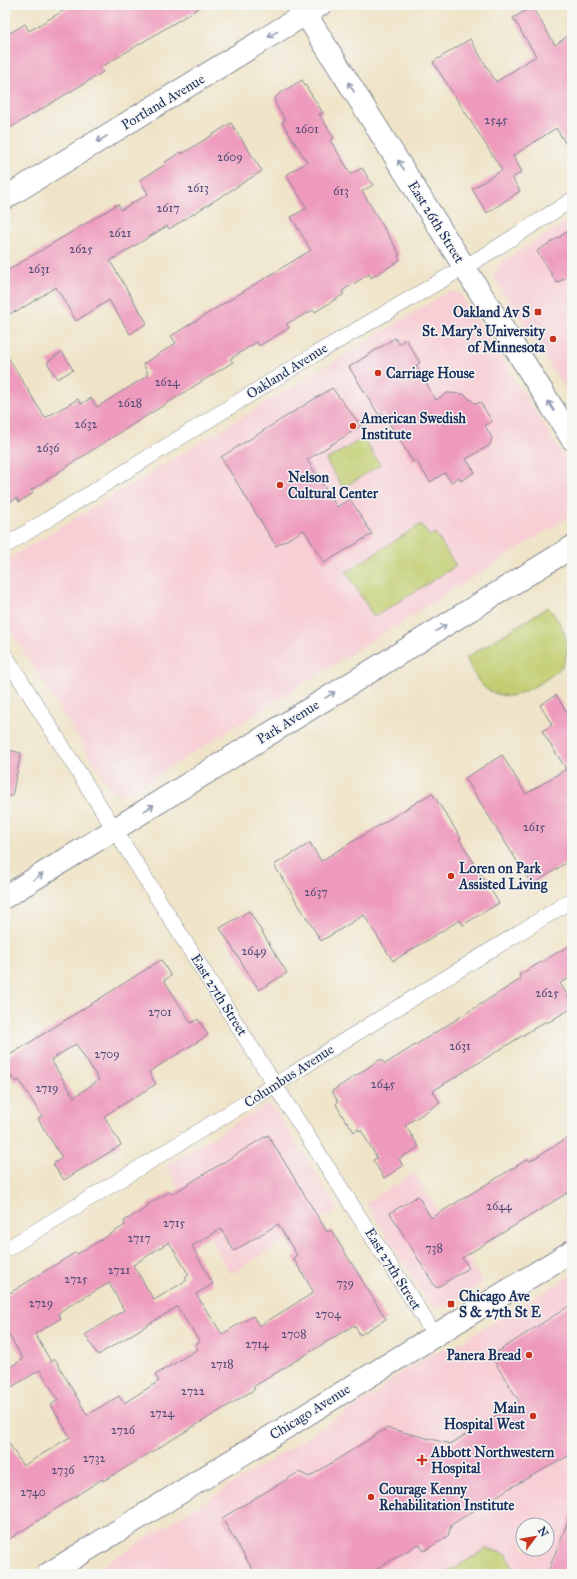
<svg xmlns="http://www.w3.org/2000/svg" width="577" height="1579" font-family="'IM FELL Great Primer',serif">
<style>
.built{fill:#f7cfd5;fill-rule:evenodd}
.green{fill:#c1cd6f;stroke:#6e7e66}
.building{fill:#ee9abc;fill-rule:evenodd}
.lines{fill:none;stroke-linecap:round;stroke-linejoin:round}
.street-casing{stroke:#858a93;stroke-width:16}
.secondary-casing{stroke:#858a93;stroke-width:24}
.street{stroke:#fff;stroke-width:15}
.secondary{stroke:#fff;stroke-width:22}
.oneway{stroke:#8d97ae}
.poi-dot{fill:#c8321e;stroke:#f6f6f2;stroke-width:1.5}
.labels{text-anchor:middle;dominant-baseline:central;stroke-width:3;stroke-linejoin:round;paint-order:stroke}
.number-label{font-size:12px;fill:#504a76}
.street-label{font-size:14px;fill:#1b2f5e;stroke:#f6f6f2}
.poi-label{font-size:14px;font-weight:bold;fill:#1b2f5e;stroke:#f6f6f2;text-anchor:start}
</style>
<rect width="100%" height="100%" fill="#f6f6f2"/>
<filter id="ink" filterUnits="userSpaceOnUse"><feTurbulence type="fractalNoise" baseFrequency=".025" numOctaves="2"/><feDisplacementMap in="SourceGraphic" scale="8" xChannelSelector="R" yChannelSelector="G"/><feConvolveMatrix kernelMatrix="1 2 1 2 8 2 1 2 1" color-interpolation-filters="sRGB"/></filter>
<filter id="wash" filterUnits="userSpaceOnUse"><feTurbulence type="fractalNoise" baseFrequency=".012" numOctaves="4" result="noise"/><feDisplacementMap in="SourceGraphic" scale="16" xChannelSelector="R" yChannelSelector="G"/><feGaussianBlur stdDeviation="0.9" result="paint"/><feColorMatrix in="noise" values="0 0 0 0 0 0 0 0 0 0 0 0 0 0 0 0 0 1.4 0 .05"/><feComposite in="paint" operator="in"/></filter>
<g filter="url(#wash)">
<rect width="100%" height="100%" fill="#efe4c8"/>
<g class="built">
<polygon points="572,218 572,400 494,278 495,271 500,263"/>
<polygon points="453,291 460,294 572,469 572,515 131,792 119,794 110,788 5,622 5,561 448,292"/>
<polygon points="265,1105 271,1106 275,1110 338,1209 231,1274 166,1166"/>
<polygon points="414,1173 483,1283 440,1308 433,1306 427,1301 366,1203"/>
<path d="M 572,1275 L 572,1574 L 89,1574 L 376,1394 L 395,1376 L 433,1353 L 454,1346 ZM 523,1525 L 547,1525 L 547,1549 L 523,1549 Z"/>
</g>
<g class="green">
<polygon points="363,438 380,465 343,488 326,460"/>
<polygon points="421,524 429,536 435,533 456,566 374,617 346,572"/>
<path d="M 548,607 C 558,619 569,635 567,651 C 567,655 564,662 562,666 C 555,676 522,695 509,696 C 501,696 493,693 486,689 C 477,682 471,667 466,658 Z"/>
<polygon points="486,1549 507,1554 515,1574 444,1574"/>
</g>
<g id="blocks">
<g class="building">
<polygon points="73,5 204,5 100,68 103,72 5,131 5,36 25,24 29,31"/>
<polygon points="532,7 555,45 572,33 572,154 556,128 513,156 522,172 512,178 520,191 487,213 472,189 502,170 433,62 470,39 496,82 536,56 513,18"/>
<polygon points="302,80 323,113 319,114 334,138 330,140 351,174 362,168 373,185 362,191 400,255 398,256 400,260 371,278 369,274 342,291 344,294 315,312 314,310 286,324 289,328 259,346 257,342 230,359 233,362 111,438 31,490 33,493 19,502 17,498 5,505 5,352 45,418 78,399 81,404 91,398 97,407 147,376 146,374 148,373 143,364 176,343 171,336 311,250 291,217 307,208 286,175 307,162 282,122 285,120 275,103 275,98 279,94"/>
<polygon points="231,123 262,171 169,229 167,226 110,261 147,323 130,334 109,300 76,321 56,287 16,312 15,311 5,316 5,272 118,204 121,210 148,194 140,180 166,164 165,162 181,152 182,154"/>
<polygon points="572,229 572,274 557,283 537,251"/>
<polygon points="395,338 399,344 406,339 420,363 416,365 436,400 447,393 464,394 476,404 480,402 492,421 485,426 492,438 490,445 466,459 475,472 461,481 459,477 451,482 445,473 430,482 416,460 413,462 383,413 379,415 349,367"/>
<polygon points="62,352 73,370 57,379 47,362"/>
<polygon points="332,388 361,426 307,460 337,507 350,499 372,534 324,563 304,530 276,546 221,457"/>
<polygon points="556,695 572,721 572,859 532,885 465,778 502,755 526,794 566,769 542,731 552,725 540,705"/>
<polygon points="5,749 21,753 12,796 5,796"/>
<polygon points="432,793 461,838 459,839 499,903 463,925 460,920 393,961 364,915 321,941 274,865 310,843 321,861"/>
<polygon points="249,911 287,973 259,990 220,928"/>
<polygon points="572,944 572,977 560,983 572,1003 572,1008 547,1023 546,1021 433,1091 440,1103 405,1125 419,1147 399,1159 403,1166 384,1178 373,1160 377,1158 361,1130 359,1131 358,1129 354,1132 347,1121 346,1122 336,1104 338,1102 332,1091 381,1059 385,1064 521,979 519,975"/>
<path d="M 161,960 L 171,976 L 164,980 L 191,1023 L 198,1019 L 208,1035 L 149,1072 L 156,1084 L 104,1116 L 121,1145 L 64,1180 L 53,1164 L 62,1158 L 38,1119 L 42,1116 L 19,1080 L 15,1082 L 5,1067 L 5,1058 ZM 76,1044 L 99,1080 L 74,1097 L 51,1060 Z"/>
<path d="M 268,1135 L 327,1232 L 331,1230 L 386,1319 L 360,1335 L 354,1325 L 253,1387 L 255,1389 L 221,1410 L 125,1468 L 103,1481 L 102,1479 L 5,1542 L 5,1437 L 23,1466 L 70,1437 L 51,1405 L 58,1400 L 40,1370 L 5,1391 L 5,1370 L 23,1359 L 5,1328 L 5,1296 L 76,1252 L 77,1254 L 119,1229 L 125,1225 L 124,1221 L 148,1207 L 147,1205 L 171,1191 L 172,1194 ZM 278,1224 L 297,1255 L 293,1258 L 313,1291 L 313,1293 L 259,1326 L 253,1316 L 222,1334 L 196,1294 L 213,1284 L 192,1246 L 221,1229 L 234,1251 ZM 169,1242 L 189,1275 L 185,1278 L 187,1280 L 154,1300 L 133,1265 ZM 109,1283 L 124,1310 L 85,1335 L 98,1355 L 177,1307 L 200,1342 L 195,1345 L 198,1349 L 155,1375 L 159,1381 L 124,1403 L 119,1396 L 87,1415 L 55,1359 L 51,1362 L 35,1334 L 61,1318 L 58,1314 L 64,1309 Z"/>
<polygon points="572,1135 572,1190 462,1258 469,1268 436,1288 390,1213 418,1196 431,1218 528,1159 530,1161"/>
<polygon points="572,1304 572,1454 508,1489 451,1525 448,1536 424,1551 419,1544 368,1574 255,1574 222,1518 299,1472 309,1477 387,1428 451,1444 519,1401 491,1356"/>
<polygon points="571,1514 572,1514 572,1574 547,1574"/>
</g>
</g>
</g>
<g filter="url(#ink)">
<use href="#blocks" fill-opacity="0" stroke="#858a93" stroke-width="1"/>
<g class="lines">
<defs>
<g id="street">
<polyline points="5,546 317,353 485,255 572,200"/>
<polyline points="5,655 285,1101 435,1335"/>
<polyline points="5,1250 291,1075 342,1042 572,900"/>
</g>
<g id="secondary">
<polyline points="300,5 572,439"/>
<polyline points="5,198 320,5"/>
<polyline points="5,897 572,547"/>
<polyline points="48,1574 572,1251"/>
</g>
</defs>
<use href="#street" class="street-casing"/>
<use href="#secondary" class="secondary-casing"/>
<use href="#street" class="street"/>
<use href="#secondary" class="secondary"/>
</g>
<defs><path id="oneway-shaft" d="M-6 0H5M1.5-3L5.5 0L1.5 3" fill="none" stroke-width="1.6" stroke-linecap="round" stroke-linejoin="round"/></defs>
<g class="oneway">
<use href="#oneway-shaft" transform="translate(273 34) rotate(149)"/>
<use href="#oneway-shaft" transform="translate(351 87) rotate(-122)"/>
<use href="#oneway-shaft" transform="translate(102 139) rotate(149)"/>
<use href="#oneway-shaft" transform="translate(401 165) rotate(-122)"/>
<use href="#oneway-shaft" transform="translate(551 406) rotate(-122)"/>
<use href="#oneway-shaft" transform="translate(441 628) rotate(-31)"/>
<use href="#oneway-shaft" transform="translate(330 695) rotate(-32)"/>
<use href="#oneway-shaft" transform="translate(149 808) rotate(-32)"/>
<use href="#oneway-shaft" transform="translate(38 877) rotate(-32)"/>
</g>
</g>
<g class="poi-dot">
<rect x="534" y="308" width="8" height="8" rx="2"/>
<circle cx="553" cy="339" r="4"/>
<circle cx="378" cy="373" r="4"/>
<circle cx="353" cy="426" r="4"/>
<circle cx="280" cy="485" r="4"/>
<circle cx="451" cy="876" r="4"/>
<rect x="447" y="1300" width="8" height="8" rx="2"/>
<circle cx="529" cy="1355" r="4"/>
<circle cx="533" cy="1416" r="4"/>
<path d="M420 1454h4v4h4v4h-4v4h-4v-4h-4v-4h4z"/>
<circle cx="371" cy="1497" r="4"/>
</g>
<g class="labels">
<g class="number-label">
<text x="496" y="120">2545</text>
<text x="307" y="129">2601</text>
<text x="230" y="157">2609</text>
<text x="198" y="188">2613</text>
<text x="341" y="191">613</text>
<text x="168" y="208">2617</text>
<text x="120" y="233">2621</text>
<text x="81" y="249">2625</text>
<text x="39" y="269">2631</text>
<text x="167" y="382">2624</text>
<text x="130" y="403">2628</text>
<text x="86" y="424">2632</text>
<text x="48" y="448">2636</text>
<text x="534" y="827">2615</text>
<text x="316" y="892">2637</text>
<text x="254" y="951">2649</text>
<text x="547" y="993">2625</text>
<text x="160" y="1012">2701</text>
<text x="460" y="1046">2631</text>
<text x="107" y="1054">2709</text>
<text x="383" y="1084">2645</text>
<text x="47" y="1088">2719</text>
<text x="499" y="1206">2644</text>
<text x="174" y="1223">2715</text>
<text x="139" y="1238">2717</text>
<text x="434" y="1248">738</text>
<text x="119" y="1270">2721</text>
<text x="76" y="1279">2725</text>
<text x="345" y="1283">739</text>
<text x="41" y="1303">2729</text>
<text x="328" y="1314">2704</text>
<text x="294" y="1334">2708</text>
<text x="257" y="1344">2714</text>
<text x="222" y="1364">2718</text>
<text x="193" y="1391">2722</text>
<text x="162" y="1413">2724</text>
<text x="123" y="1430">2726</text>
<text x="94" y="1458">2732</text>
<text x="63" y="1470">2736</text>
<text x="33" y="1492">2740</text>
</g>
<g class="street-label">
<text transform="translate(163 102) rotate(-31)">Portland Avenue</text>
<text transform="translate(436 222) rotate(58)">East 26th Street</text>
<text transform="translate(287 371) rotate(-32)">Oakland Avenue</text>
<text transform="translate(288 722) rotate(-32)">Park Avenue</text>
<text transform="translate(219 995) rotate(58)">East 27th Street</text>
<text transform="translate(289 1076) rotate(-33)">Columbus Avenue</text>
<text transform="translate(393 1269) rotate(58)">East 27th Street</text>
<text transform="translate(310 1412) rotate(-32)">Chicago Avenue</text>
</g>
<g class="poi-label">
<text x="530" y="312" text-anchor="end">Oakland Av S</text>
<text x="545" y="331" text-anchor="end">St. Mary's University<tspan x="545" dy="16">of Minnesota</tspan></text>
<text x="386" y="373">Carriage House</text>
<text x="361" y="418">American Swedish<tspan x="361" dy="16">Institute</tspan></text>
<text x="288" y="477">Nelson<tspan x="288" dy="16">Cultural Center</tspan></text>
<text x="459" y="868">Loren on Park<tspan x="459" dy="16">Assisted Living</tspan></text>
<text x="459" y="1296">Chicago Ave<tspan x="459" dy="16">S &amp; 27th St E</tspan></text>
<text x="521" y="1355" text-anchor="end">Panera Bread</text>
<text x="525" y="1408" text-anchor="end">Main<tspan x="525" dy="16">Hospital West</tspan></text>
<text x="431" y="1452">Abbott Northwestern<tspan x="431" dy="16">Hospital</tspan></text>
<text x="379" y="1489">Courage Kenny<tspan x="379" dy="16">Rehabilitation Institute</tspan></text>
</g>
</g>
<rect width="577" height="1579" fill="none" stroke="#f6f6f2" stroke-width="20"/>
<g transform="translate(535 1537) rotate(58)"><circle r="19" fill="#f6f6f2" stroke="#9ea6b7"/>
<path d="M0-3L7 15L0 10L-7 15Z" fill="#c8321e"/>
<text y="-6" font-size="11" font-weight="bold" text-anchor="middle" fill="#1b2f5e">N</text>
</g>
</svg>
